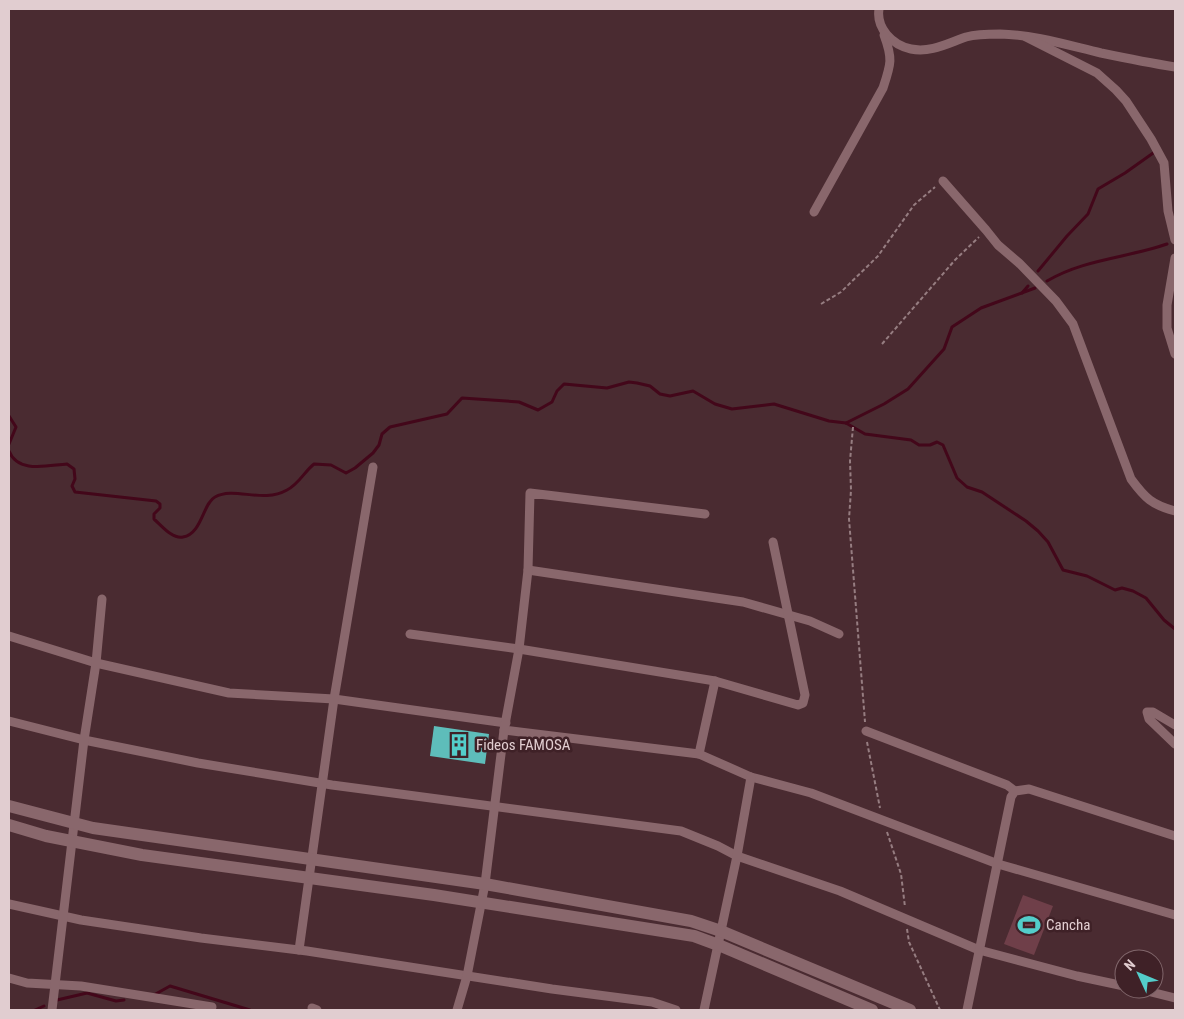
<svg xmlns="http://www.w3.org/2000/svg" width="1184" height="1019" font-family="'Roboto Condensed',sans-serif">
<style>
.green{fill:#6f3f49}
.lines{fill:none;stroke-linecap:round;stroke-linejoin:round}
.stream{stroke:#43071a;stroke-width:3}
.building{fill:#5ebdba}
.path{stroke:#967d81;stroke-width:2;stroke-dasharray:4 2.5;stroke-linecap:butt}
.street{stroke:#89676c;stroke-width:9}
.secondary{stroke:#89676c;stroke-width:12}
.labels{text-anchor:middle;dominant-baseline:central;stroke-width:5;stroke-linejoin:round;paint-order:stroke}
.poi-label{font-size:15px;fill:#e1cdd0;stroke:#3f2127;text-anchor:start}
</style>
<rect width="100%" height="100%" fill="#4a2b31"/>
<polygon class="green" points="1023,895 1053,906 1034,955 1004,944"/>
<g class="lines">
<g class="stream">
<polyline points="1038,271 1067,236 1088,214 1098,189 1125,173 1156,151"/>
<path d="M 1047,281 C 1084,259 1127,258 1167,244"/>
<polyline points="1022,293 1028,286"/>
<polyline points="9,416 16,427 9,444"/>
<polyline points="846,423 884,404 908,389 944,349 952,327 981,308 1035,288"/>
<path d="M 9,451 C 18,474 49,465 67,464 L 74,469 L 75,479 L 72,486 L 75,492 L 156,501 L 160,504 L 160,508 L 154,514 L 154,519 C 162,526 172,539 183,537 C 202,534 203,503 215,497 C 235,486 262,504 287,490 C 299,484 304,472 314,464 L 331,465 L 346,473 L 355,468 L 373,453 L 379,445 L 382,434 L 390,427 L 447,414 L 462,398 L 519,402 L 538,410 L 552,402 L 557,391 L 564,384 L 607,388 L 629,382 L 637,383 L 650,386 L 660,394 L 670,396 L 693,391 L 715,404 L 732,409 L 774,404 L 829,421 L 846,423 L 865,434 L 911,440 L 919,445 L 930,445 L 937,442 L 943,445 L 957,478 L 967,487 L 982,492 L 1026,521 L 1038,531 L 1048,542 L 1063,570 L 1087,576 L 1115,590 L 1122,588 L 1133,591 L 1146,598 L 1164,620 L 1175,629"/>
<polyline points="152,996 170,986 250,1010"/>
<polyline points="57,1000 87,993 116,1001 124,1000"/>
<polyline points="35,1010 44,1006"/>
</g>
</g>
<polygon class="building" points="434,726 489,734 485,764 430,756"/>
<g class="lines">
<g class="path">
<polyline points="821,304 841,292 878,256 914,205 935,187"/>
<polyline points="882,344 955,260 979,237"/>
<polyline points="853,427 850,461 851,490 849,519 865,722"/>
<polyline points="867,742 880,808"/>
<polyline points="887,832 901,874 905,907"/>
<polyline points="907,929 909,942 940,1010"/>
</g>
<g class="street">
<path d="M 879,9 C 876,28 892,45 911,49 C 931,53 948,43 966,37 C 977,34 988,34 1000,34 C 1035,35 1067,45 1101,53 C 1125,58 1150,63 1175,67"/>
<polyline points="1026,37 1097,73 1116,90 1126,101 1151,139 1164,163 1168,211 1175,240"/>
<path d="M 943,181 L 986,230 L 998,245 L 1019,263 L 1056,301 L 1073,324 L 1131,479 C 1145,498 1152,505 1175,511"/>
<path d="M 814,212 L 883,88 C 891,64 893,59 884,35"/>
<polyline points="1175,258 1167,305 1167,328 1175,354"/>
<polyline points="528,570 743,602 810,621 839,634"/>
<polyline points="410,634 519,649 715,681 699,754"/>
<polyline points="9,636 96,663 229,693 334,699 506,723"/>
<polyline points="715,681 798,705 803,703 805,695 773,542"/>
<polyline points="9,721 84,740 198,763 332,785 681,831 718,846 737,856 840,891 979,950 1077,976 1124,986"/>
<polyline points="1175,725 1153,712 1147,712 1149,719 1175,744"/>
<polyline points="504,730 699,754 751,777 811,793 998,864 1175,915"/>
<polyline points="866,731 1007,785 1015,791"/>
<polyline points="9,904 81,920 201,938 307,951 552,989 652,1002 676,1010"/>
<polyline points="299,950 334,699 373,467"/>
<polyline points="9,978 27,983 81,986 212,1007"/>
<polyline points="1139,989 1175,998"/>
<polyline points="312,1008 317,1010"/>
<polyline points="52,1010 84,740 96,663 102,599"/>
<polyline points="457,1010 467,976 485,884 504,730 519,649 528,570 530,493 705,514"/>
<polyline points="704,1010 737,856 751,777"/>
<polyline points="967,1010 1011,797 1015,791 1029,789 1175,836"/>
</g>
<g class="secondary">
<polyline points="9,806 93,828 485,884 691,921 721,931 910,1010"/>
<polyline points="9,825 46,836 142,855 434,895 694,936 721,946 872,1010"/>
</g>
</g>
<defs>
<symbol id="building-bare" viewBox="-9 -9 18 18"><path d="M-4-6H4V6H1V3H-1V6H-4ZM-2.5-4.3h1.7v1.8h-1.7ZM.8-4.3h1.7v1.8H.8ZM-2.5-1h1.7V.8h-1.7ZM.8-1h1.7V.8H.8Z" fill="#53cdca" stroke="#3f2127" stroke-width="2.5" paint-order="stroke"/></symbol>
<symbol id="stadium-bare" viewBox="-9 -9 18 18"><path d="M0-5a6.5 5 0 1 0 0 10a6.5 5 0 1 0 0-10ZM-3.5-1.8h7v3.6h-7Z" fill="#53cdca" stroke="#3f2127" stroke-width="2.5" paint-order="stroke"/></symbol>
</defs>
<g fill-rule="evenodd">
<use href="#building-bare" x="443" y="729" width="32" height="32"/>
<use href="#stadium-bare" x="1013" y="909" width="32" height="32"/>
</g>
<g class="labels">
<g class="poi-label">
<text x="476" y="745">Fideos FAMOSA</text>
<text x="1046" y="925">Cancha</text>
</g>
</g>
<rect width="1184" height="1019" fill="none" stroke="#e1cdd0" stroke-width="20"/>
<g transform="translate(1139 974) rotate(314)"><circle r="24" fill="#3f2127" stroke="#80666b"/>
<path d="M0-4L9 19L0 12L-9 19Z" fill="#53cdca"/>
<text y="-8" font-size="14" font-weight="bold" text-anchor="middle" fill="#e1cdd0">N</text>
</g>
</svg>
